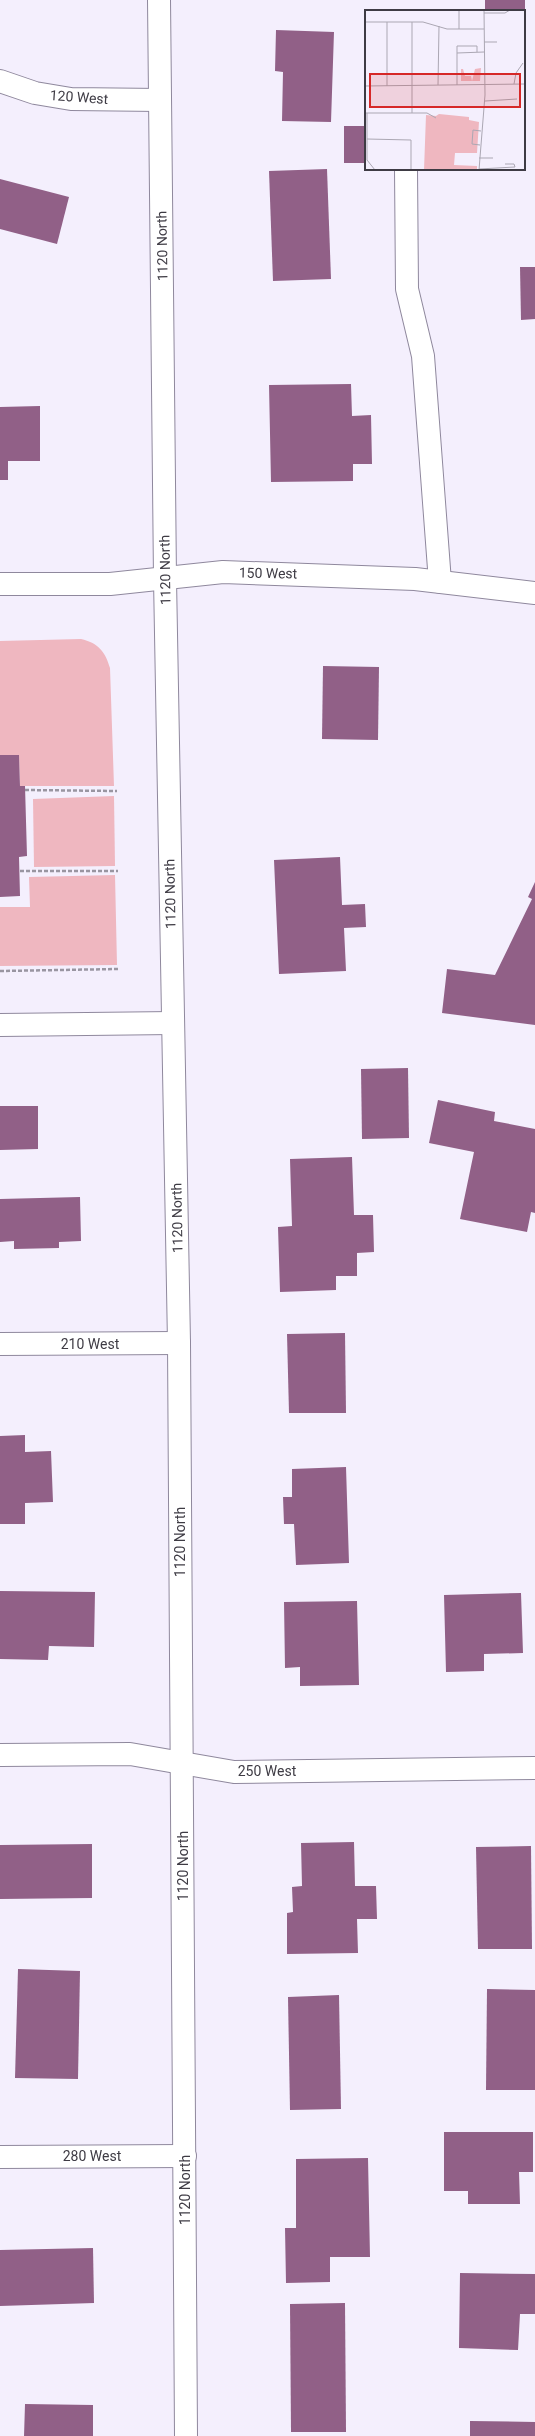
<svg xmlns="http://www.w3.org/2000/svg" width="535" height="2436" font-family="Roboto,sans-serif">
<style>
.green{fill:#efb7c0}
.building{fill:#916087}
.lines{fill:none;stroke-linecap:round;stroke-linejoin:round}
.minor-casing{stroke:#8f889d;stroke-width:24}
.path{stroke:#9995a1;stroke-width:2.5;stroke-dasharray:4 2;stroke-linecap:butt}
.minor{stroke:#fff;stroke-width:22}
.labels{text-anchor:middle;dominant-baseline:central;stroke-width:4;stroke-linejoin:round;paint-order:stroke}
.street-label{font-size:14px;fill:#3e3b44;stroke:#fff}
.inset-road{fill:none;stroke:#aba7b3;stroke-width:1}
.view{fill:#d62828;fill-opacity:0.15;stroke:#d62828;stroke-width:2}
.inset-edge{fill:none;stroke:#3e3b44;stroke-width:2}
</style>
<rect width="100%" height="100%" fill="#f4effd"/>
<g class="green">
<path d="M 81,639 C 98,643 105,651 110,668 L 114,786 L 20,786 L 19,755 L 0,755 L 0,641 Z"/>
<polygon points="114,796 115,866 34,867 33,799"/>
<polygon points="115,875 117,965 0,966 0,907 30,907 29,877"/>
</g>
<g class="building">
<rect x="485" y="0" width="40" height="11"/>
<polygon points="276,30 334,32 331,122 282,121 283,72 275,71"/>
<rect x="344" y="126" width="22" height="37"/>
<polygon points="327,169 331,279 273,281 269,171"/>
<polygon points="0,179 69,197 57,244 0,229"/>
<polygon points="520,267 535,267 535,319 521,320"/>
<polygon points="351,384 352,416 371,415 372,464 353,464 353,481 271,482 269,385"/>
<polygon points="40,406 40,461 8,461 8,480 0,480 0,407"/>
<polygon points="323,666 379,667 378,740 322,739"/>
<polygon points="0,755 19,755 20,786 25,786 27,856 19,857 20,896 0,897"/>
<polygon points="340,857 342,905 365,904 366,927 344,928 346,971 279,974 274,860"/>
<polygon points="535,882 535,1025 442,1013 447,969 495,975 532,899 528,897"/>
<polygon points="408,1068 409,1138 362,1139 361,1069"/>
<polygon points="438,1100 495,1112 494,1121 535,1129 535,1213 531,1212 527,1232 460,1219 474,1152 429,1143"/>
<polygon points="0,1106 38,1106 38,1149 0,1150"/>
<polygon points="352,1157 354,1215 373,1215 374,1252 357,1253 357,1276 336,1276 336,1290 280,1292 278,1227 292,1226 290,1159"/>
<polygon points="80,1197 81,1241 59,1242 59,1248 14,1249 14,1241 0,1242 0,1199"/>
<polygon points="345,1333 346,1413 289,1413 287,1334"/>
<polygon points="25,1435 25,1452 51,1451 53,1502 25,1503 25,1524 0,1524 0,1436"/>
<polygon points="346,1467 349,1563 296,1565 294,1524 284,1524 283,1497 292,1497 292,1469"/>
<polygon points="0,1591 95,1592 94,1647 49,1646 48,1660 0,1659"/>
<polygon points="521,1593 523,1653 484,1654 484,1671 446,1672 444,1595"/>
<polygon points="357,1601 359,1685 300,1686 300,1667 285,1668 284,1602"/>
<polygon points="354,1842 355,1886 376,1886 377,1919 357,1919 358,1953 287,1954 287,1913 293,1912 292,1887 302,1886 301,1843"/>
<polygon points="92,1844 92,1898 0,1899 0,1845"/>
<polygon points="531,1846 532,1949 478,1949 476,1847"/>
<polygon points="18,1969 80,1971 78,2079 15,2078"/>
<polygon points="487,1989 535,1990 535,2090 486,2090"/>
<polygon points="339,1995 341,2109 290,2110 288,1997"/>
<polygon points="444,2132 533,2132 533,2172 519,2172 520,2204 468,2204 468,2191 444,2191"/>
<polygon points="368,2158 370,2257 330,2257 330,2282 286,2283 285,2228 296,2228 296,2159"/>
<polygon points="93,2248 94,2303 0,2306 0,2250"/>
<polygon points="460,2273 535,2274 535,2314 520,2314 518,2350 459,2348"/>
<polygon points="345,2303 346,2432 291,2432 290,2304"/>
<polygon points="25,2404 93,2405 93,2436 24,2436"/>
<polygon points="470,2421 535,2422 535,2436 470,2436"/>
</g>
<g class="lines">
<defs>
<g id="minor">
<polyline points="159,0 165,579 179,1343 186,2436"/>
<polyline points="0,81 35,93 71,99 160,100"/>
<polyline points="406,169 407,289 423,356 440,582"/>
<polyline points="0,584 110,584 223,572 415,579 535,593"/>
<polyline points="0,1025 173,1023"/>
<polyline points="0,1344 179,1343"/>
<polyline points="0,1755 130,1754 234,1772 535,1768"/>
<polyline points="0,2157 185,2156"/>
</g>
</defs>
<use href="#minor" class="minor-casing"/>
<g class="path">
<polyline points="25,790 117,791"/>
<polyline points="20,871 118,871"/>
<polyline points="0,971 119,969"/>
</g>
<use href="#minor" class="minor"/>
</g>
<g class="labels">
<g class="street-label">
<text transform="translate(79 97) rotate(4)">120 West</text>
<text transform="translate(162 246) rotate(-91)">1120 North</text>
<text transform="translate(165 570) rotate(-91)">1120 North</text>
<text transform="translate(268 573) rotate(1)">150 West</text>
<text transform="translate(170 894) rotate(-91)">1120 North</text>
<text transform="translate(177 1218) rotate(-91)">1120 North</text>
<text x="90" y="1344">210 West</text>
<text transform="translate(180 1542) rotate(-90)">1120 North</text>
<text x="267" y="1771">250 West</text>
<text transform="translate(183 1866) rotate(-90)">1120 North</text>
<text x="92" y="2156">280 West</text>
<text transform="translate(185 2190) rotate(-90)">1120 North</text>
</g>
</g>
<g transform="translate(365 10)">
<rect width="160" height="160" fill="#f4effd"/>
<path d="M 116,58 L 115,71 L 96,71 L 96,59 L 98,59 L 100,66 L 106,66 L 107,71 L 110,59 ZM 74,104 L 104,107 L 104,110 L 114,112 L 112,143 L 90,143 L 89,155 L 112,156 L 112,160 L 59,160 L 61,105 L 71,106 Z" fill="#efb7c0"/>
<path class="inset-road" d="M 94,0 L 94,19M 119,3 L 140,3 L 145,0M 0,12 L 58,12 L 82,19 L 119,19M 22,12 L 22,76M 119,32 L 132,32M 92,43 L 119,42M 149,74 L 151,63 L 158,53M 73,75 L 74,16M 92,75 L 92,36 L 112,36 L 112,42M 0,76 L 160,74M 120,91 L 152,89M 0,103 L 62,103 L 71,108M 2,103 L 2,150 L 10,160M 47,103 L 47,12M 2,129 L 46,130 L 46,160M 115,135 L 107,134 L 108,120 L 116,121M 114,148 L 128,148M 114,159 L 150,157 L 149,154 L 140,154M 114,160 L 120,85 L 119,0"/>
<path class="view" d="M 5,64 L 155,64 L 155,97 L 5,97 Z"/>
<rect width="160" height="160" class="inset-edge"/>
</g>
</svg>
